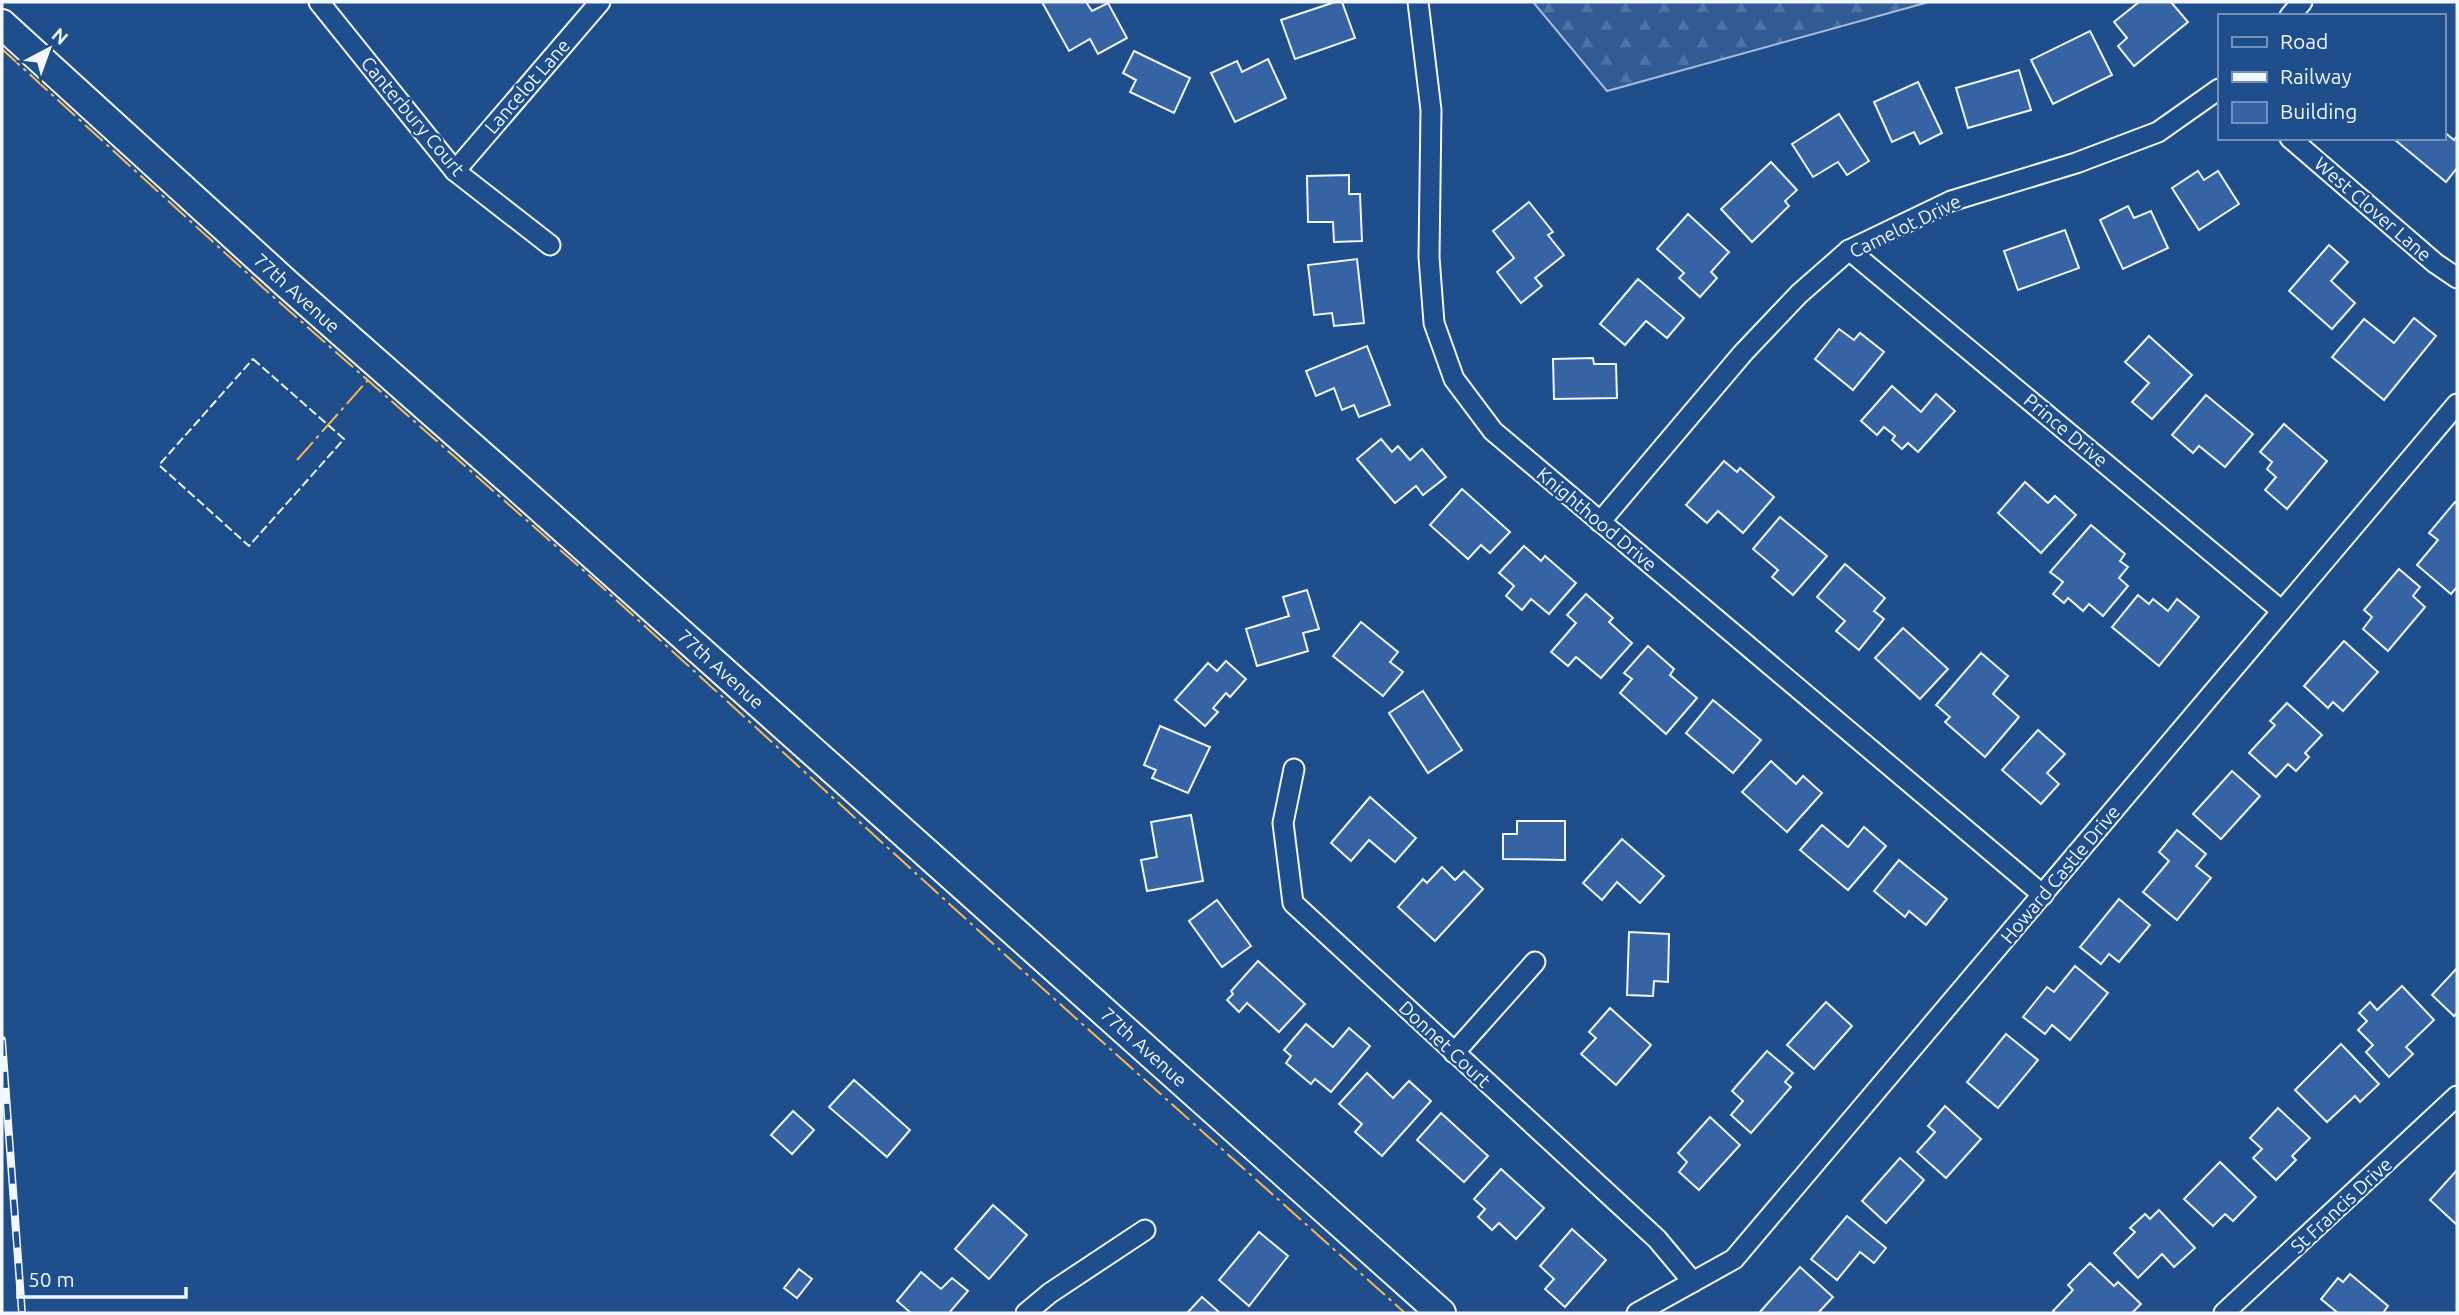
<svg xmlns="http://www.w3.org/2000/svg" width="2459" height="1315" font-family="Ubuntu,sans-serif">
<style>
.forest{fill:url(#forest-firs);stroke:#a8bbd7;stroke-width:2}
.building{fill:#3563a3;stroke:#f2f6ff;stroke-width:2}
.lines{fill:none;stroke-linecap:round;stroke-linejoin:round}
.street-casing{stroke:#f2f6ff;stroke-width:23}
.secondary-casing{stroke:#f2f6ff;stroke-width:32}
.street{stroke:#1f4e8c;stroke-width:19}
.secondary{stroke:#1f4e8c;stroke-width:28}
.rail-casing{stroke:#f2f6ff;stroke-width:8}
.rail{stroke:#1f4e8c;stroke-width:5;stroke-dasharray:16;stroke-linecap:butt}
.fence{stroke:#f2f6ff;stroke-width:2;stroke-dasharray:9 3.5;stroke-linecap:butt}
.power{stroke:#ffb74d;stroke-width:2;stroke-dasharray:24 5 3.5 5;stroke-linecap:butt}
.labels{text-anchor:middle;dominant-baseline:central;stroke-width:5;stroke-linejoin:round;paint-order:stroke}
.street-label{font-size:19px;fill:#f2f6ff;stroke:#1f4e8c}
</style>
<defs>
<pattern id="forest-firs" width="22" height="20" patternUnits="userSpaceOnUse" patternTransform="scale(1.75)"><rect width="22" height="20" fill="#305b95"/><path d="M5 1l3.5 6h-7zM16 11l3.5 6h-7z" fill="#4e73a5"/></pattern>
</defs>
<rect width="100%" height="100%" fill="#1f4e8c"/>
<polygon class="forest" points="1533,2 1929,2 1607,91"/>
<g class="building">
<polygon points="1042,2 1086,2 1092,11 1108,3 1127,38 1098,54 1090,39 1069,51"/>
<polygon points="1335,2 1342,2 1355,38 1295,59 1281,20"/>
<polygon points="2139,2 2171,2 2188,22 2134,66 2118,46 2127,38 2114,22"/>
<polygon points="2090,31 2112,75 2053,104 2031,60"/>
<polygon points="1134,51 1190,78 1174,113 1130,92 1136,80 1123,73"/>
<polygon points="1268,59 1286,98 1235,122 1211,73 1237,61 1242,72"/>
<polygon points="2019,70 2031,110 1968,128 1956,88"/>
<polygon points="1918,82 1942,133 1920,144 1914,132 1892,142 1874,102"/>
<polygon points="1839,114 1869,161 1847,175 1838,162 1813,177 1792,144"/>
<polygon points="2443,131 2454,140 2457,136 2457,168 2446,182 2395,140 2443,138"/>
<polygon points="1771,162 1797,190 1785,201 1789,206 1752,242 1721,209"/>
<polygon points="2198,171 2204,180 2218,171 2239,204 2199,230 2172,188"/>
<polygon points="1349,175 1349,194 1360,194 1362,241 1334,242 1333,222 1308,222 1307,176"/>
<polygon points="1529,202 1553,232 1548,235 1564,255 1535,278 1542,286 1521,303 1497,272 1514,258 1493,231"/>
<polygon points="2128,206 2134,218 2151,211 2168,248 2123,269 2100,220"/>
<polygon points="1688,214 1729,252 1711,272 1717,278 1700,297 1679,278 1684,273 1657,249"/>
<polygon points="2065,230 2079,268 2018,290 2004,251"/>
<polygon points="2329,245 2348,262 2331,281 2355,303 2332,329 2289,291"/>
<polygon points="1357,259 1364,323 1334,326 1332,313 1314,315 1308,265"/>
<polygon points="1638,279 1684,318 1667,338 1646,321 1625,345 1600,324"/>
<polygon points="2414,318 2436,336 2384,400 2332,357 2364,319 2394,343"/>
<polygon points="1839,329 1854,340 1860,333 1884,352 1853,390 1815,359"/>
<polygon points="2149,336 2192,375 2152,419 2132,402 2149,383 2125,362"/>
<polygon points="1367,346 1390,405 1359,417 1354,405 1342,410 1334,388 1316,396 1306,371"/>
<polygon points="1593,358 1594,364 1616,364 1617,398 1554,399 1553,359"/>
<polygon points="1892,386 1921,412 1936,394 1955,411 1918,452 1908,443 1902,449 1892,440 1895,436 1884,427 1877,435 1861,421"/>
<polygon points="2206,395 2253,434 2225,467 2199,446 2193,453 2172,435"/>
<polygon points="2284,424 2327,461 2287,509 2265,490 2276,477 2267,469 2272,462 2260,452"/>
<polygon points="1381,439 1392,452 1398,446 1410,460 1422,449 1446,477 1423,495 1416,486 1395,503 1357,459"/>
<polygon points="1724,461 1737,472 1740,468 1774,497 1743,533 1718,511 1707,523 1686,505"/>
<polygon points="2025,482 2048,503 2055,496 2076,515 2041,553 1998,513"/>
<polygon points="1462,489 1510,532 1490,553 1481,545 1468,559 1430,525"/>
<polygon points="2455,502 2457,504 2457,587 2451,594 2417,565 2438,540 2429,533"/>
<polygon points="1780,517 1827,556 1793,595 1772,577 1778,570 1753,549"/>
<polygon points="2091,525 2125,554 2120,561 2128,567 2119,578 2128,586 2103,616 2089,604 2083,611 2068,598 2064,603 2053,594 2063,582 2050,572"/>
<polygon points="1524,546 1541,561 1545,556 1576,583 1549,614 1531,599 1522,610 1506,596 1514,586 1499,573"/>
<polygon points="1845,564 1885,598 1874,611 1884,619 1859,650 1836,631 1845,621 1817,597"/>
<polygon points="2399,569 2420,587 2413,596 2425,607 2388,651 2363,629 2372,617 2364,610"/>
<polygon points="1307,590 1319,629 1303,633 1308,651 1257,666 1246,629 1289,616 1283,597"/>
<polygon points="1586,594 1613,618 1609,622 1632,643 1601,678 1576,657 1568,666 1551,652 1576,623 1567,615"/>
<polygon points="2138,595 2149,604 2153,599 2168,611 2177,599 2199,617 2159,666 2112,627"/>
<polygon points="1361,622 1398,652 1390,662 1403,672 1383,696 1333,656"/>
<polygon points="1903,628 1948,669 1920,699 1875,658"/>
<polygon points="2344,641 2378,672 2343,711 2333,702 2328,708 2304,686"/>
<polygon points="1648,646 1674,669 1670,675 1697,698 1666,734 1620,693 1632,679 1624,673"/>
<polygon points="1981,653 2008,676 1993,694 2019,717 1985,757 1945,722 1950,717 1936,705"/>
<polygon points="1226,661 1246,679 1230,697 1226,693 1213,708 1218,712 1205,726 1175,700 1208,663 1217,671"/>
<polygon points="1423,691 1462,750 1428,773 1389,713"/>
<polygon points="1713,700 1761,740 1733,773 1686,733"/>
<polygon points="2287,703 2322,735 2305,753 2309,757 2296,771 2288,764 2276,777 2249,753 2275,725 2270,721"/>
<polygon points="1160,726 1210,747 1188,793 1152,778 1156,770 1144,765"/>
<polygon points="2038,730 2065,754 2047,773 2059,784 2041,804 2002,770"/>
<polygon points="1771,761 1796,784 1803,776 1822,793 1787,832 1742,792"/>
<polygon points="2232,771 2260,796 2221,839 2193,814"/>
<polygon points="1370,797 1416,838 1395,862 1369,840 1351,861 1331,843"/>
<polygon points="1191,815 1203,881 1147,891 1141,860 1157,857 1151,822"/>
<polygon points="1517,821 1565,821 1565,860 1503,859 1503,834 1517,834"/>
<polygon points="1822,825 1848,847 1864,827 1886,846 1848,890 1800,850"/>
<polygon points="2177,830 2206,854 2196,866 2211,878 2177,920 2143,892 2169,861 2159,852"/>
<polygon points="1622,839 1664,876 1640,903 1617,882 1602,900 1583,883"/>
<polygon points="1899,860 1947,899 1926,925 1909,911 1905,917 1874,891"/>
<polygon points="1442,867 1455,880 1464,871 1483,889 1435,941 1398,907 1423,879 1427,883"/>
<polygon points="2119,899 2150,925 2119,962 2109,954 2101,964 2080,947"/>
<polygon points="1217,900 1251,946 1222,967 1189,921"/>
<polygon points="1629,932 1669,934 1668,982 1654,981 1653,996 1627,995"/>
<polygon points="1258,961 1305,1004 1279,1032 1247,1003 1239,1012 1227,1000 1233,994 1231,991"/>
<polygon points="2075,966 2108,993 2070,1040 2052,1025 2045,1034 2023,1017 2047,987 2054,992"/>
<polygon points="2457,968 2457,1013 2454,1016 2432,995"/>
<polygon points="2402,986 2434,1020 2406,1047 2413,1054 2389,1077 2366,1052 2373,1045 2358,1030 2367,1021 2359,1013 2370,1002 2377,1010"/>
<polygon points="1826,1002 1852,1026 1814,1069 1787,1045"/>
<polygon points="1610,1008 1651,1045 1616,1085 1581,1054 1596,1038 1589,1032"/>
<polygon points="1306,1024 1333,1047 1349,1028 1370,1046 1331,1092 1315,1079 1311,1084 1286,1063 1291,1056 1284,1050"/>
<polygon points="2006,1034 2038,1060 1998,1108 1967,1082"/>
<polygon points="2341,1044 2379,1084 2360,1102 2355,1096 2327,1122 2295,1090"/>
<polygon points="1767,1051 1793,1073 1785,1082 1791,1087 1751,1133 1731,1115 1743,1101 1732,1091"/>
<polygon points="1367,1073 1393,1098 1409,1081 1431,1101 1382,1156 1355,1132 1362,1124 1339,1104"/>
<polygon points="854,1080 910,1130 887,1157 829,1107"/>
<polygon points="1945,1106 1981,1139 1946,1178 1917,1152 1935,1132 1928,1126"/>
<polygon points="2278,1108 2310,1138 2292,1156 2296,1160 2276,1180 2253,1158 2262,1149 2250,1138"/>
<polygon points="793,1111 814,1130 792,1154 771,1135"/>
<polygon points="1441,1113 1488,1156 1464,1182 1417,1140"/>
<polygon points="1710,1117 1740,1145 1699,1190 1679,1172 1687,1162 1678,1153"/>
<polygon points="1900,1158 1924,1180 1886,1223 1862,1201"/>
<polygon points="2220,1162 2256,1197 2233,1221 2225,1214 2213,1226 2184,1199"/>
<polygon points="1501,1169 1544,1208 1516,1239 1499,1223 1492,1230 1478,1217 1485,1209 1474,1199"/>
<polygon points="2457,1170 2457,1225 2430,1200"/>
<polygon points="993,1205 1027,1235 989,1279 955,1249"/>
<polygon points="2159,1210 2195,1248 2174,1267 2162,1254 2138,1278 2114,1253 2135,1232 2130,1228 2145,1214 2150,1219"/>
<polygon points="1847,1216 1886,1248 1874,1263 1860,1252 1837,1280 1811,1259"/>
<polygon points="1572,1229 1606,1260 1565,1307 1545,1289 1554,1279 1540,1266"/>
<polygon points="1259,1232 1288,1256 1249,1306 1219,1280"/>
<polygon points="2090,1263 2114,1286 2118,1282 2141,1304 2132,1313 2055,1313 2053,1311 2073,1290 2068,1285"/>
<polygon points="1800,1267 1833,1297 1818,1313 1759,1313"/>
<polygon points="799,1269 812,1279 797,1298 784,1288"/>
<polygon points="921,1272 941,1289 952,1278 968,1291 949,1313 911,1313 897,1301"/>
<polygon points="2350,1274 2388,1306 2383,1313 2338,1313 2321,1299 2338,1278 2343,1282"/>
<polygon points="1202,1297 1220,1313 1187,1313"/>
</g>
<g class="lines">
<defs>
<g id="street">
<polyline points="319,2 455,171 550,245"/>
<polyline points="1418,2 1431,110 1429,257 1434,323 1454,379 1493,431 2043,895"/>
<polyline points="2290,16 2302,2"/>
<polyline points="2290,138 2435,263 2457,278"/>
<polyline points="455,171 600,2"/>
<polyline points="1849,250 2282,611"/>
<polyline points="1600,522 1743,353 1799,294 1849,250 1951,201 2076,163 2158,132 2219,89"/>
<polyline points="1294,769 1283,823 1293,903 1657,1239 1693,1282"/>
<polyline points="1454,1053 1535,962"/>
<polyline points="1026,1313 1050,1293 1145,1230"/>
<polyline points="1637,1313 1734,1259 2457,404"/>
<polyline points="2224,1313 2457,1096"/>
</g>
<polyline id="secondary" points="2,24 287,284 516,486 1441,1313"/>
</defs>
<use href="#street" class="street-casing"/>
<use href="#secondary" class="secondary-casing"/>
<use href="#street" class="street"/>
<use href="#secondary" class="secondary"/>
<defs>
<polyline id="rail" points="2,1040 22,1313"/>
</defs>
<use href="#rail" class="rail-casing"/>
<use href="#rail" class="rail"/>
<polygon class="fence" points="253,359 344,439 249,546 159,465"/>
<g class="power">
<polyline points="2,49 270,294 592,578 1012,961 1405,1313"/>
<polyline points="297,460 368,380"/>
</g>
</g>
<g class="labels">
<g class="street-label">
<text transform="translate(527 86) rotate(-49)">Lancelot Lane</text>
<text transform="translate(413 116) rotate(50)">Canterbury Court</text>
<text transform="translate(2373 209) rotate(41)">West Clover Lane</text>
<text transform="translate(1905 226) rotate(-26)">Camelot Drive</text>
<text transform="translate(297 293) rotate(42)">77th Avenue</text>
<text transform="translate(2066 430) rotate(40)">Prince Drive</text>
<text transform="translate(1597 519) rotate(40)">Knighthood Drive</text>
<text transform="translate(721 669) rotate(42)">77th Avenue</text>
<text transform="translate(2060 874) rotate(-50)">Howard Castle Drive</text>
<text transform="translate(1445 1044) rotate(43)">Donnet Court</text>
<text transform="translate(1144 1047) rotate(42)">77th Avenue</text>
<text transform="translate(2341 1205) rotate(-43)">St Francis Drive</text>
</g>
</g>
<rect width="2459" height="1315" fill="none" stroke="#f2f6ff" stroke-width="7"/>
<rect x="2218" y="14" width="228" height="126" fill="#1f4e8c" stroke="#7391ba" stroke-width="2"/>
<rect x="2232" y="37" width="35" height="10" fill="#1f4e8c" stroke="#7391ba" stroke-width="2"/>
<text x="2280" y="49" font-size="21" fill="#f2f6ff">Road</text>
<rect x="2232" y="72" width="35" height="10" fill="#f2f6ff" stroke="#7391ba" stroke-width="2"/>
<text x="2280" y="84" font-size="21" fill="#f2f6ff">Railway</text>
<rect x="2232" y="102" width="35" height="21" fill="#3563a3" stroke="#7391ba" stroke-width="2"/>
<text x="2280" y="119" font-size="21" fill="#f2f6ff">Building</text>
<g transform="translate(49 49) rotate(41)" stroke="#1f4e8c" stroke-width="5" paint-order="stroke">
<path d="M0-5L12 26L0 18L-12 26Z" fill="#f2f6ff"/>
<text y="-10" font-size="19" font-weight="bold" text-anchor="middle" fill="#f2f6ff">N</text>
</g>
<path d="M18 1287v10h168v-10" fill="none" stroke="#f2f6ff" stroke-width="3.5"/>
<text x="28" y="1287" font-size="21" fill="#f2f6ff" stroke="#1f4e8c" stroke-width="5" paint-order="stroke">50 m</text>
</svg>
